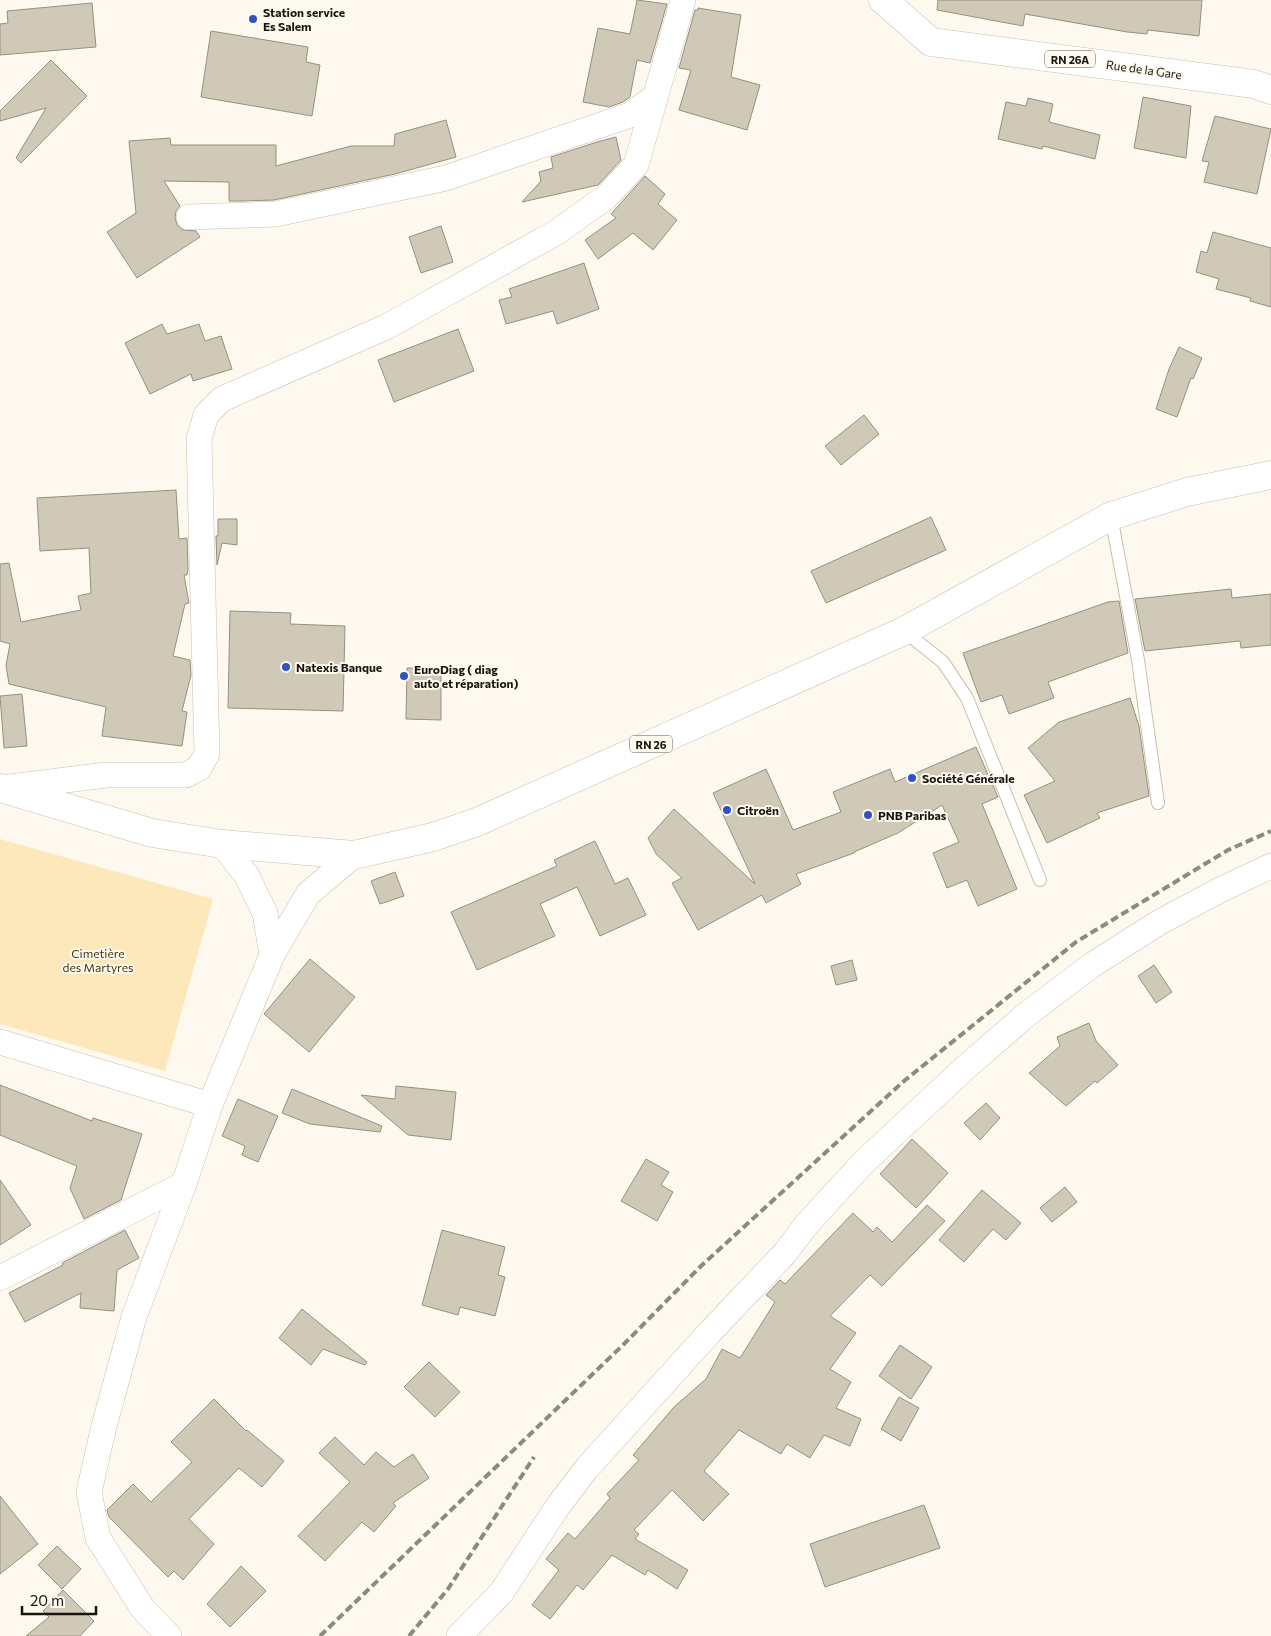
<svg xmlns="http://www.w3.org/2000/svg" width="1271" height="1636" font-family="Commissioner,sans-serif">
<style>
.green{fill:#fce8bb}
.building{fill:#d1c9b8;stroke:#979080}
.lines{fill:none;stroke-linecap:round;stroke-linejoin:round}
.lane-casing{stroke:#c8c0b0;stroke-width:14}
.street-casing{stroke:#c8c0b0;stroke-width:26}
.primary-casing{stroke:#c8c0b0;stroke-width:29}
.lane{stroke:#fff;stroke-width:12}
.street{stroke:#fff;stroke-width:25}
.primary{stroke:#fff;stroke-width:28}
.rail{stroke:#8c8981;stroke-width:4;stroke-dasharray:8 4;stroke-linecap:butt}
.poi-dot{fill:#3053c3;stroke:#fef9ef;stroke-width:2}
.labels{text-anchor:middle;dominant-baseline:central;stroke-width:4;stroke-linejoin:round;paint-order:stroke}
.shield{fill:#fef9ef;stroke:#5c5952;stroke-width:1}
.shield-label{font-size:11px;font-weight:bold;fill:#17150f}
.poi-label{font-size:12px;font-weight:bold;fill:#17150f;stroke:#fef9ef;text-anchor:start}
.street-label{font-size:12px;fill:#17150f;stroke:#fef9ef}
.park-label{font-size:12px;fill:#443308;stroke:#fef9ef}
</style>
<rect width="100%" height="100%" fill="#fef9ef"/>
<polygon class="green" points="0,839 213,899 165,1071 0,1024"/>
<g class="building">
<polygon points="637,0 667,4 650,63 637,60 630,97 623,102 609,107 583,102 598,28 630,34"/>
<polygon points="938,0 1202,0 1199,36 1148,30 1147,34 1127,32 1025,14 1023,26 937,10"/>
<polygon points="92,3 96,47 0,55 0,24 8,23 7,11"/>
<polygon points="698,8 741,15 731,77 760,85 747,130 679,110 691,70 679,68 695,10 698,10"/>
<polygon points="211,31 308,47 306,62 320,65 312,116 201,97"/>
<polygon points="51,60 87,96 21,163 16,158 46,108 0,121 0,111"/>
<polygon points="1143,97 1191,106 1186,158 1134,148"/>
<polygon points="1028,98 1053,104 1049,122 1100,135 1095,159 1043,146 1042,149 998,139 1006,102 1026,106"/>
<polygon points="1215,116 1271,129 1257,194 1204,182 1209,162 1202,161"/>
<polygon points="446,120 456,157 395,174 274,200 241,201 229,201 229,182 164,181 180,206 176,211 175,217 177,225 183,230 196,231 200,237 137,278 107,232 136,213 129,141 170,138 171,145 276,145 276,166 351,146 394,146 395,134"/>
<polygon points="616,137 621,160 598,185 522,202 541,181 539,172 553,168 551,157 597,142"/>
<polygon points="645,176 665,194 658,204 677,220 653,250 633,233 598,259 585,240 616,218 611,214"/>
<polygon points="441,226 453,262 421,273 409,237"/>
<polygon points="1213,232 1271,248 1271,307 1250,301 1251,298 1216,289 1219,279 1196,272 1201,251 1207,253"/>
<polygon points="584,263 599,309 557,324 553,311 506,324 499,300 512,297 509,289"/>
<polygon points="162,324 167,334 199,324 205,341 221,336 232,369 193,381 191,374 150,394 125,343"/>
<polygon points="458,329 474,371 394,402 378,360"/>
<polygon points="1179,347 1202,358 1193,379 1191,378 1177,417 1156,409 1169,369"/>
<polygon points="864,415 879,434 841,465 825,446"/>
<polygon points="176,490 179,539 187,538 188,570 187,575 184,575 189,603 185,604 173,656 190,660 191,675 182,711 187,712 182,746 102,736 106,707 9,684 6,665 10,644 0,641 0,564 9,563 21,622 81,610 78,596 91,593 89,548 40,551 37,498"/>
<polygon points="931,517 946,550 826,603 811,571"/>
<polygon points="218,519 237,519 237,545 222,543 217,565 216,536 218,536"/>
<polygon points="1231,589 1232,598 1271,594 1271,645 1241,648 1240,641 1145,651 1135,599"/>
<polygon points="1119,601 1128,653 1048,682 1054,698 1009,714 1002,695 981,702 963,653 1108,602"/>
<polygon points="230,611 291,613 290,624 345,626 343,711 228,708"/>
<polygon points="407,668 441,668 441,720 406,719"/>
<polygon points="22,694 27,746 4,748 0,696"/>
<polygon points="1130,698 1139,726 1149,796 1097,813 1100,818 1047,843 1024,795 1055,781 1028,748 1059,722"/>
<polygon points="976,747 998,797 982,804 1017,889 978,906 967,880 947,888 933,853 959,842 942,805 898,833 854,852 854,853 796,874 801,884 766,903 762,895 698,930 672,883 682,878 656,854 648,838 674,809 755,884 713,793 766,769 793,830 841,812 833,792 890,769 895,782"/>
<polygon points="595,841 615,884 628,878 646,915 600,936 577,887 540,904 555,936 477,970 451,912 557,866 554,860"/>
<polygon points="395,872 404,896 380,904 371,881"/>
<polygon points="310,959 355,997 309,1052 264,1014"/>
<polygon points="852,960 857,980 836,985 831,966"/>
<polygon points="1154,965 1172,992 1156,1003 1138,976"/>
<polygon points="1089,1023 1096,1041 1118,1065 1097,1083 1095,1081 1066,1106 1029,1073 1060,1046 1057,1037"/>
<polygon points="0,1085 92,1121 93,1118 142,1134 121,1200 84,1219 70,1188 77,1166 0,1135"/>
<polygon points="396,1086 456,1092 451,1140 408,1135 361,1095 395,1099"/>
<polygon points="292,1089 382,1126 380,1132 310,1124 282,1113"/>
<polygon points="238,1099 278,1116 258,1162 242,1155 245,1146 222,1136"/>
<polygon points="986,1103 1000,1118 980,1140 964,1123"/>
<polygon points="912,1139 948,1173 916,1208 880,1174"/>
<polygon points="646,1159 669,1172 661,1185 673,1192 657,1221 621,1201"/>
<polygon points="0,1180 31,1225 0,1245"/>
<polygon points="1065,1187 1077,1202 1052,1222 1040,1208"/>
<polygon points="982,1190 1021,1223 1006,1240 993,1229 964,1262 939,1240"/>
<polygon points="927,1205 945,1221 882,1286 870,1275 830,1316 856,1333 830,1369 851,1382 836,1408 861,1419 850,1446 824,1435 810,1458 787,1444 781,1454 739,1430 704,1471 729,1494 703,1521 672,1490 634,1530 639,1534 635,1539 688,1570 677,1589 648,1570 645,1575 612,1555 583,1590 577,1585 550,1619 532,1605 559,1570 546,1559 568,1533 575,1539 610,1498 607,1494 639,1460 633,1455 674,1407 706,1379 722,1349 740,1358 775,1302 766,1295 780,1280 785,1284 853,1213 873,1232 877,1227 892,1242"/>
<polygon points="125,1230 139,1258 117,1270 114,1311 80,1308 81,1293 25,1322 9,1293 63,1265 62,1263"/>
<polygon points="442,1230 505,1247 498,1275 505,1277 495,1316 460,1307 458,1315 422,1305"/>
<polygon points="302,1309 367,1362 365,1365 323,1349 311,1365 279,1338"/>
<polygon points="900,1345 932,1367 911,1399 879,1376"/>
<polygon points="429,1362 460,1392 435,1417 404,1387"/>
<polygon points="899,1397 919,1408 901,1441 881,1429"/>
<polygon points="214,1399 246,1431 247,1430 284,1461 262,1487 239,1468 189,1519 214,1544 183,1580 174,1571 168,1577 109,1517 107,1510 133,1484 151,1502 192,1462 171,1442"/>
<polygon points="335,1437 364,1465 376,1452 394,1467 413,1454 429,1478 393,1503 396,1506 374,1532 362,1522 325,1561 298,1536 350,1482 319,1453"/>
<polygon points="0,1496 38,1544 0,1574"/>
<polygon points="924,1505 940,1548 825,1587 810,1544"/>
<polygon points="57,1546 81,1569 62,1589 38,1565"/>
<polygon points="241,1566 266,1591 230,1627 207,1604"/>
<polygon points="63,1590 94,1621 80,1636 26,1636 49,1617 43,1611"/>
</g>
<g class="lines">
<defs>
<g id="lane">
<polyline points="1111,516 1138,660 1158,803"/>
<polyline points="904,631 943,662 967,698 1040,880"/>
</g>
<g id="street">
<polyline points="189,217 276,214 446,178 630,115 656,96"/>
<polyline points="0,788 106,775 186,775 199,768 207,754 199,439 206,415 222,399 386,327 557,232 606,197 636,165 683,0"/>
<polyline points="222,844 247,876 265,913 272,955"/>
<polyline points="0,1042 210,1105"/>
<polyline points="0,1278 184,1184"/>
<polyline points="169,1636 143,1609 98,1538 89,1492 104,1426 134,1317 184,1184 210,1105 272,955 308,894 354,855"/>
<polyline points="459,1636 501,1593 558,1506 587,1468 710,1332 785,1253 807,1224 864,1162 965,1068 1026,1015 1092,965 1160,922 1220,890 1271,866"/>
</g>
<g id="primary">
<polyline points="883,0 931,42 1254,84 1271,90"/>
<polyline points="0,788 152,833 222,844 354,855 433,837 477,822 904,631 1111,516 1187,492 1271,475"/>
</g>
</defs>
<use href="#lane" class="lane-casing"/>
<use href="#street" class="street-casing"/>
<use href="#primary" class="primary-casing"/>
<use href="#lane" class="lane"/>
<use href="#street" class="street"/>
<use href="#primary" class="primary"/>
<g class="rail">
<polyline points="320,1636 624,1344 701,1266 904,1081 1076,942 1228,850 1271,831"/>
<polyline points="409,1636 448,1589 534,1457"/>
</g>
</g>
<g class="poi-dot">
<circle cx="253" cy="19" r="5"/>
<circle cx="286" cy="667" r="5"/>
<circle cx="404" cy="676" r="5"/>
<circle cx="912" cy="778" r="5"/>
<circle cx="727" cy="810" r="5"/>
<circle cx="868" cy="815" r="5"/>
</g>
<g class="labels">
<g class="shield">
<rect x="1045" y="50.5" width="50" height="17" rx="4"/>
<rect x="630" y="735.5" width="42" height="17" rx="4"/>
</g>
<g class="shield-label">
<text x="1070" y="59">RN 26A</text>
<text x="651" y="744">RN 26</text>
</g>
<g class="poi-label">
<text x="263" y="12">Station service<tspan x="263" dy="14">Es Salem</tspan></text>
<text x="296" y="667">Natexis Banque</text>
<text x="414" y="669">EuroDiag ( diag<tspan x="414" dy="14">auto et réparation)</tspan></text>
<text x="922" y="778">Société Générale</text>
<text x="737" y="810">Citroën</text>
<text x="878" y="815">PNB Paribas</text>
</g>
<g class="street-label">
<text transform="translate(1144 69) rotate(8)">Rue de la Gare</text>
</g>
<g class="park-label">
<text x="98" y="953">Cimetière<tspan x="98" dy="14">des Martyres</tspan></text>
</g>
</g>
<path d="M22 1606v8h74v-8" fill="none" stroke="#17150f" stroke-width="2.5"/>
<text x="30" y="1606" font-size="15" fill="#17150f" stroke="#fef9ef" stroke-width="4" paint-order="stroke">20 m</text>
</svg>
